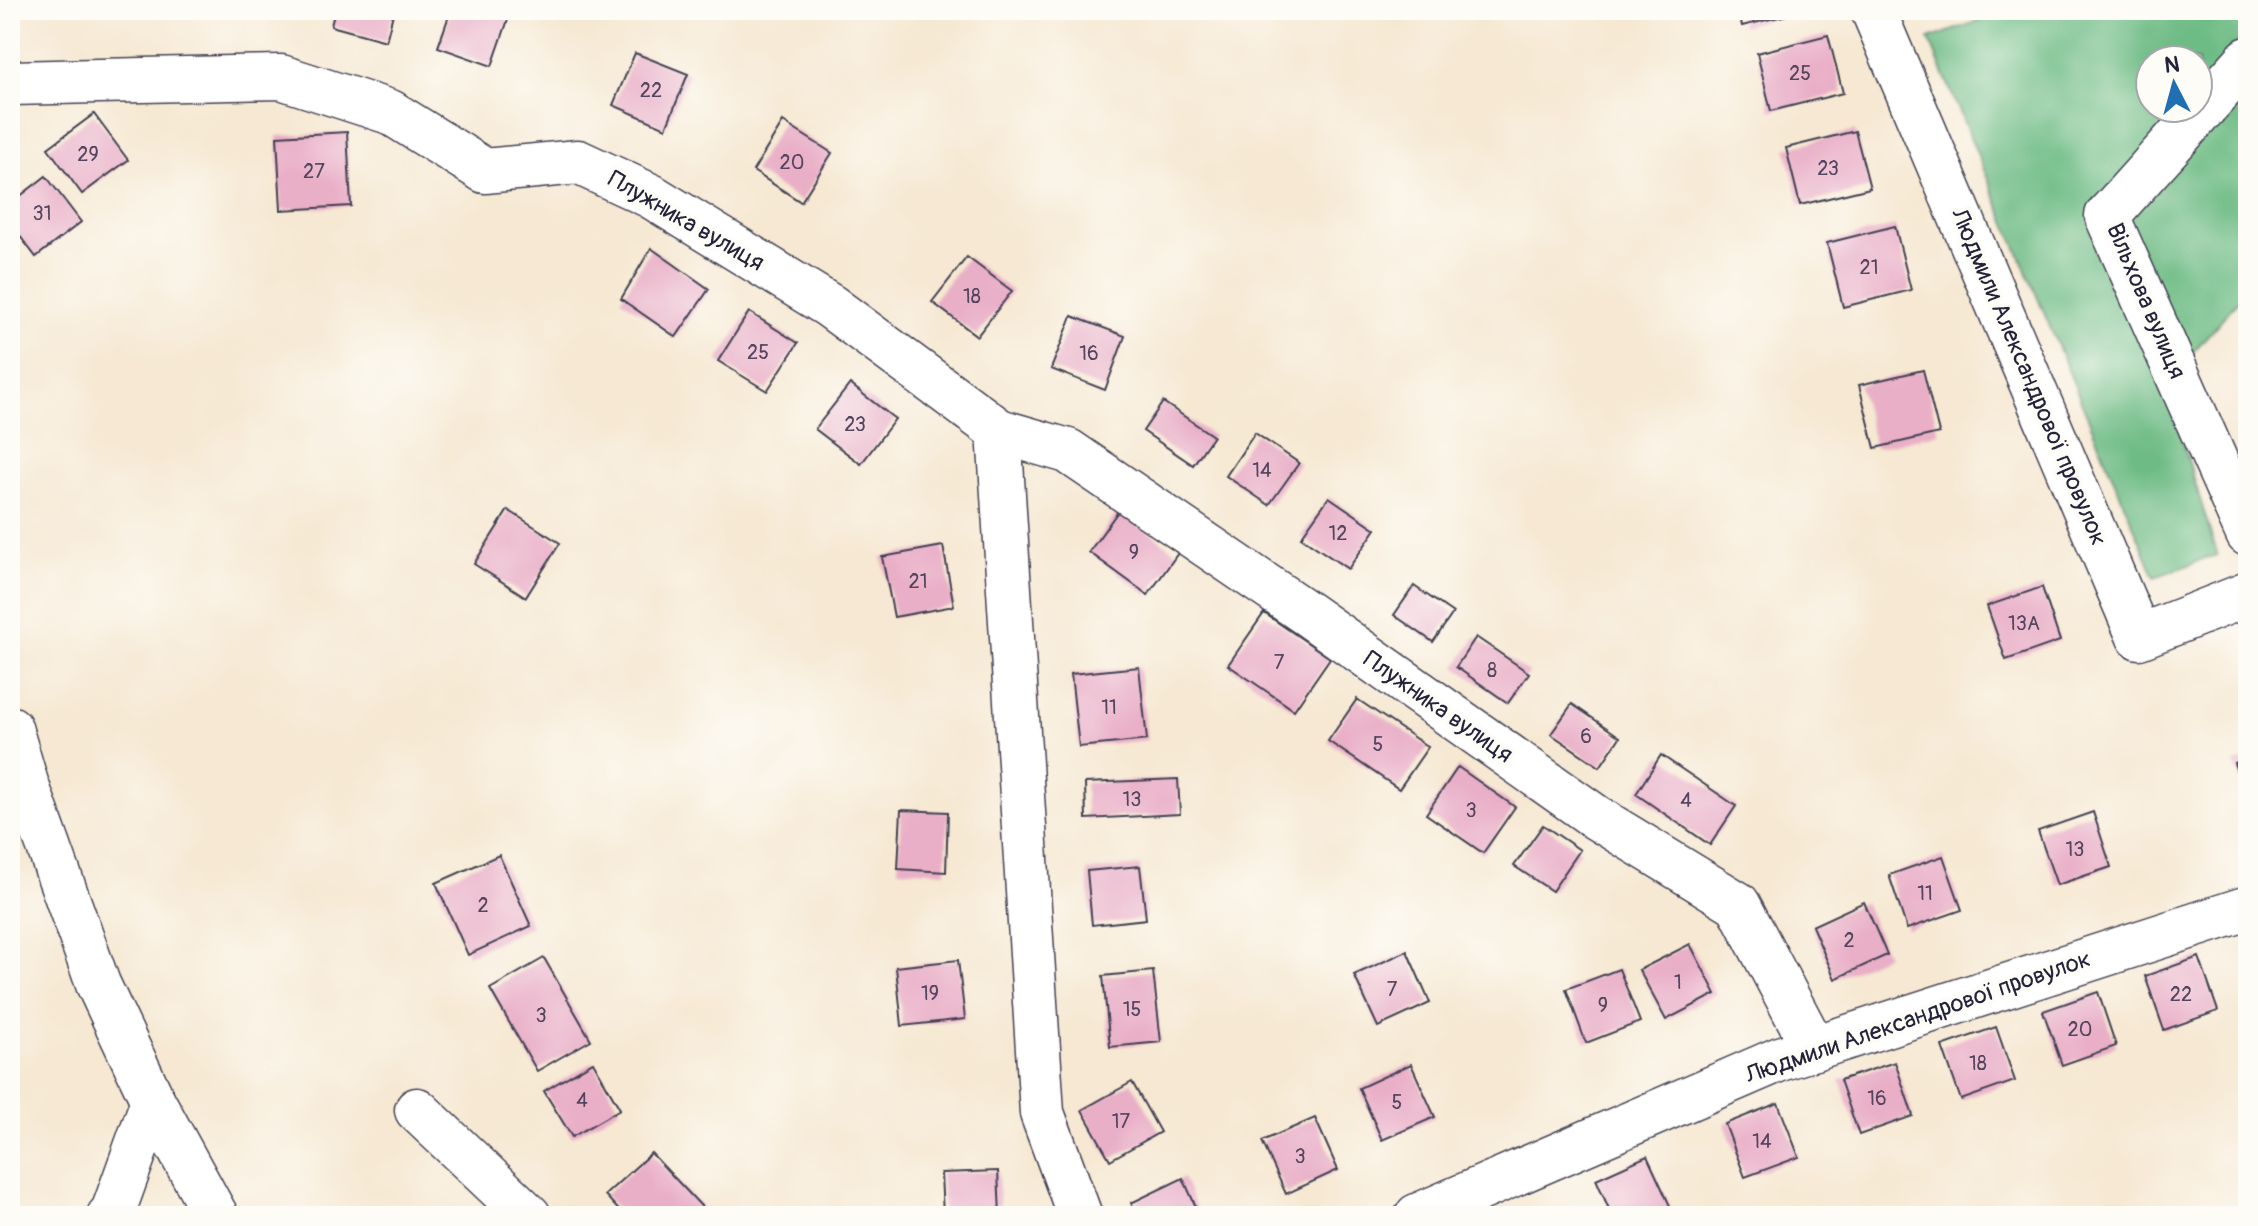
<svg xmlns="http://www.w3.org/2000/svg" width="2258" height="1226" font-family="Pangolin,sans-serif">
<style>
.forest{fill:#6ebc85;stroke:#486f60;stroke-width:2;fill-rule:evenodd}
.building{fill:#e9afc7}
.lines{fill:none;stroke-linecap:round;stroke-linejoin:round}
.street-casing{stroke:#424052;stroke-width:47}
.highway-casing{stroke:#424052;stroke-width:47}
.street{stroke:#fff;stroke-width:44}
.highway{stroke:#fff;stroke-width:44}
.labels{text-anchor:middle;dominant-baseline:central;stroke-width:8;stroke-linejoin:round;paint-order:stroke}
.number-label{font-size:20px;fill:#54455e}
.street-label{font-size:24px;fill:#22223b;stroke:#fdfcf7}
</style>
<rect width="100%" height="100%" fill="#fdfcf7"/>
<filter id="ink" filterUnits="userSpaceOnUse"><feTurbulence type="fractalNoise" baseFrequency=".0125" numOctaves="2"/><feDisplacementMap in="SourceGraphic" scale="16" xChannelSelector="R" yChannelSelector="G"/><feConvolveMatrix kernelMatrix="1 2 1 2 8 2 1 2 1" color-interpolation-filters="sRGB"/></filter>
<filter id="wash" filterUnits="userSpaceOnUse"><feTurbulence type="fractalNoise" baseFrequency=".006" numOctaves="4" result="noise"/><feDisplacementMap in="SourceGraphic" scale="32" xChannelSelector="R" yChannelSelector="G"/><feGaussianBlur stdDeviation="1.8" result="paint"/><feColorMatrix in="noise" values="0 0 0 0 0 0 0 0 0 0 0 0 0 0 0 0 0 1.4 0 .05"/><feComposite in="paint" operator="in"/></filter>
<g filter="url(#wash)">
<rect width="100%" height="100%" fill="#f6e8d2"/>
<path class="forest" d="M 2008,10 L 2248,10 L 2248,289 L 2165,384 L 2217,555 L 2155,577 L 1929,39 ZM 2150,60 L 2198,60 L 2198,108 L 2150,108 Z"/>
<g id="blocks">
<g class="building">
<polygon points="335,10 394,10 386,41 331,26"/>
<polygon points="451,10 511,11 492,66 438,47"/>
<polygon points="1738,10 1803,10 1803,11 1742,26"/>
<polygon points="1828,35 1843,93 1771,111 1757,53"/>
<polygon points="635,53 688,74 666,128 613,105"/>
<polygon points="94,114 128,160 82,194 48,148"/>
<polygon points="783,122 832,153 801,202 753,171"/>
<polygon points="1855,131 1870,188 1800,205 1786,148"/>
<polygon points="347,132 351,206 281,210 277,136"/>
<polygon points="46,176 81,222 36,257 10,223 10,204"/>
<polygon points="1895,226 1911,290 1843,307 1827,243"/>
<polygon points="651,248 709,289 676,337 621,299"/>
<polygon points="967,257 1012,291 977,336 932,302"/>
<polygon points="749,312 798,343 767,391 718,361"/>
<polygon points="1072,316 1125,336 1105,390 1051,369"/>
<polygon points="1923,370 1939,433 1875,448 1859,385"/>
<polygon points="850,384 895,419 861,464 815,429"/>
<polygon points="1163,402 1213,436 1193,465 1143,431"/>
<polygon points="1255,433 1299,463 1269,505 1226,476"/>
<polygon points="1329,497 1376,529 1348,569 1301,537"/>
<polygon points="508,510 560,543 526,597 474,564"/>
<polygon points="1119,510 1178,553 1148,595 1089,552"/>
<polygon points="943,546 954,606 894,617 882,557"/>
<polygon points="1414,586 1453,613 1433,642 1394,615"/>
<polygon points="2042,587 2060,641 2006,660 1987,606"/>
<polygon points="1264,613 1330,658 1294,710 1228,665"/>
<polygon points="1476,637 1529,673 1508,703 1456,667"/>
<polygon points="1139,667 1147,740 1079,747 1071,674"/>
<polygon points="1357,699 1428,747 1399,789 1328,741"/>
<polygon points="1572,704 1620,737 1600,767 1551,734"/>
<polygon points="1661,755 1736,806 1710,845 1636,794"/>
<polygon points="2248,758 2248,801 2234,763"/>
<polygon points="1458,767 1515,807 1483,853 1426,814"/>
<polygon points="1178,779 1180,814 1086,819 1085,783"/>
<polygon points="901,810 948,812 946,872 898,869"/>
<polygon points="2093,812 2111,867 2057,885 2038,831"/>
<polygon points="1543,825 1580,850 1552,891 1514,866"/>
<polygon points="499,855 531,926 468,955 436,883"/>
<polygon points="1943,856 1962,910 1907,929 1889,875"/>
<polygon points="1140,866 1146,919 1092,925 1087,871"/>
<polygon points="1864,902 1887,955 1835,979 1812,926"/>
<polygon points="1690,944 1716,994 1666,1020 1639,970"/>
<polygon points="1407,951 1430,1003 1378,1027 1354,975"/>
<polygon points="2199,957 2218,1011 2164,1030 2145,976"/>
<polygon points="544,958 591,1040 537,1071 490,989"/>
<polygon points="958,960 965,1019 902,1026 896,967"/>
<polygon points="1619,969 1640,1022 1586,1043 1566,989"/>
<polygon points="1153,971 1161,1042 1110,1047 1103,976"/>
<polygon points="2098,992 2116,1046 2062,1065 2043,1011"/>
<polygon points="1996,1027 2015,1081 1961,1100 1942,1046"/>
<polygon points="593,1062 620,1109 572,1137 544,1091"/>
<polygon points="1895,1062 1913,1116 1859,1135 1840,1080"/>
<polygon points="1411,1064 1435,1117 1382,1140 1359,1088"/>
<polygon points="1132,1082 1160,1132 1110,1160 1082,1110"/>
<polygon points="1778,1103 1799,1157 1745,1177 1725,1124"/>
<polygon points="1315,1118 1338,1170 1286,1194 1262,1141"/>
<polygon points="651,1153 702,1207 692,1216 624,1216 605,1195"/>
<polygon points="1647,1156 1671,1208 1653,1216 1612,1216 1596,1179"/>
<polygon points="998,1171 1000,1216 943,1216 941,1173"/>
<polygon points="1183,1178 1200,1216 1137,1216 1131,1203"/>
</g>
</g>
</g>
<g filter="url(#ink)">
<use href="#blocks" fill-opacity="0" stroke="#424052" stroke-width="2"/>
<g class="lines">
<defs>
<g id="street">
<polyline points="1873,10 2139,637 2248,594"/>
<polyline points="2248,59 2107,216 2248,534"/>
<polyline points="10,83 281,77 390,112 485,171 578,162 651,196 830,306 999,431 1068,451 1309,615 1597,818 1738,904 1814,1048"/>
<polyline points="999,431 1042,1113 1080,1216"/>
<polyline points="417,1110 529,1216"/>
<polyline points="109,1216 113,1212 153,1101"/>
<polyline points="1417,1216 1780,1059 2248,908"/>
</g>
<polyline id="highway" points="10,728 26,783 98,984 153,1101 216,1216"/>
</defs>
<use href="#street" class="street-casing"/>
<use href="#highway" class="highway-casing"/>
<use href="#street" class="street"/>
<use href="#highway" class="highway"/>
</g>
</g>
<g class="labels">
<g class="number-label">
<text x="1800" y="73">25</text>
<text x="651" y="90">22</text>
<text x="88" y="154">29</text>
<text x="792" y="162">20</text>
<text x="1828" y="168">23</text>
<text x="314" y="171">27</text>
<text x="42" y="213">31</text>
<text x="1869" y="267">21</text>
<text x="972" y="296">18</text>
<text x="758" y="352">25</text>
<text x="1089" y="353">16</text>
<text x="855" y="424">23</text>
<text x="1262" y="470">14</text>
<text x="1338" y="533">12</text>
<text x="1134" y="552">9</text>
<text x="918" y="581">21</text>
<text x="2024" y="623">13А</text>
<text x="1279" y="662">7</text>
<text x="1492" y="670">8</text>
<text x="1109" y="707">11</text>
<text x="1586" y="736">6</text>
<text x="1378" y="744">5</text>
<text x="1132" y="799">13</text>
<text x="1686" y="800">4</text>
<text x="1471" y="810">3</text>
<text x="2075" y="849">13</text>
<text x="1925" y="893">11</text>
<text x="483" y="905">2</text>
<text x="1849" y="940">2</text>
<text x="1678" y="982">1</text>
<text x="1392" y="989">7</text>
<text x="930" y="993">19</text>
<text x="2181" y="994">22</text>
<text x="1603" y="1005">9</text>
<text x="1132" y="1009">15</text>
<text x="541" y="1015">3</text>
<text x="2080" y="1029">20</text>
<text x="1978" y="1063">18</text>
<text x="1877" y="1098">16</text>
<text x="582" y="1100">4</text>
<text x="1397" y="1102">5</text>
<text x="1121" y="1121">17</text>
<text x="1762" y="1141">14</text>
<text x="1300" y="1156">3</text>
</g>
<g class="street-label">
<text transform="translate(686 221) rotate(30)">Плужника вулиця</text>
<text transform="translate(2146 301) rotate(67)">Вільхова вулиця</text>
<text transform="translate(2029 377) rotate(67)">Людмили Александрової провулок</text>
<text transform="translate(1438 707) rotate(35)">Плужника вулиця</text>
<text transform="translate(1918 1017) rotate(-19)">Людмили Александрової провулок</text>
</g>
</g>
<rect width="2258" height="1226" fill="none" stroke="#fdfcf7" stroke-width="40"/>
<g transform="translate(2174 84) rotate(354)"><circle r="38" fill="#fdfcf7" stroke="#a5a5ac" stroke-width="2"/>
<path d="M0-6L14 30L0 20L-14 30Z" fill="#1f6fb2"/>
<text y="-12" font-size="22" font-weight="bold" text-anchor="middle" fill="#22223b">N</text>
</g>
</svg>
